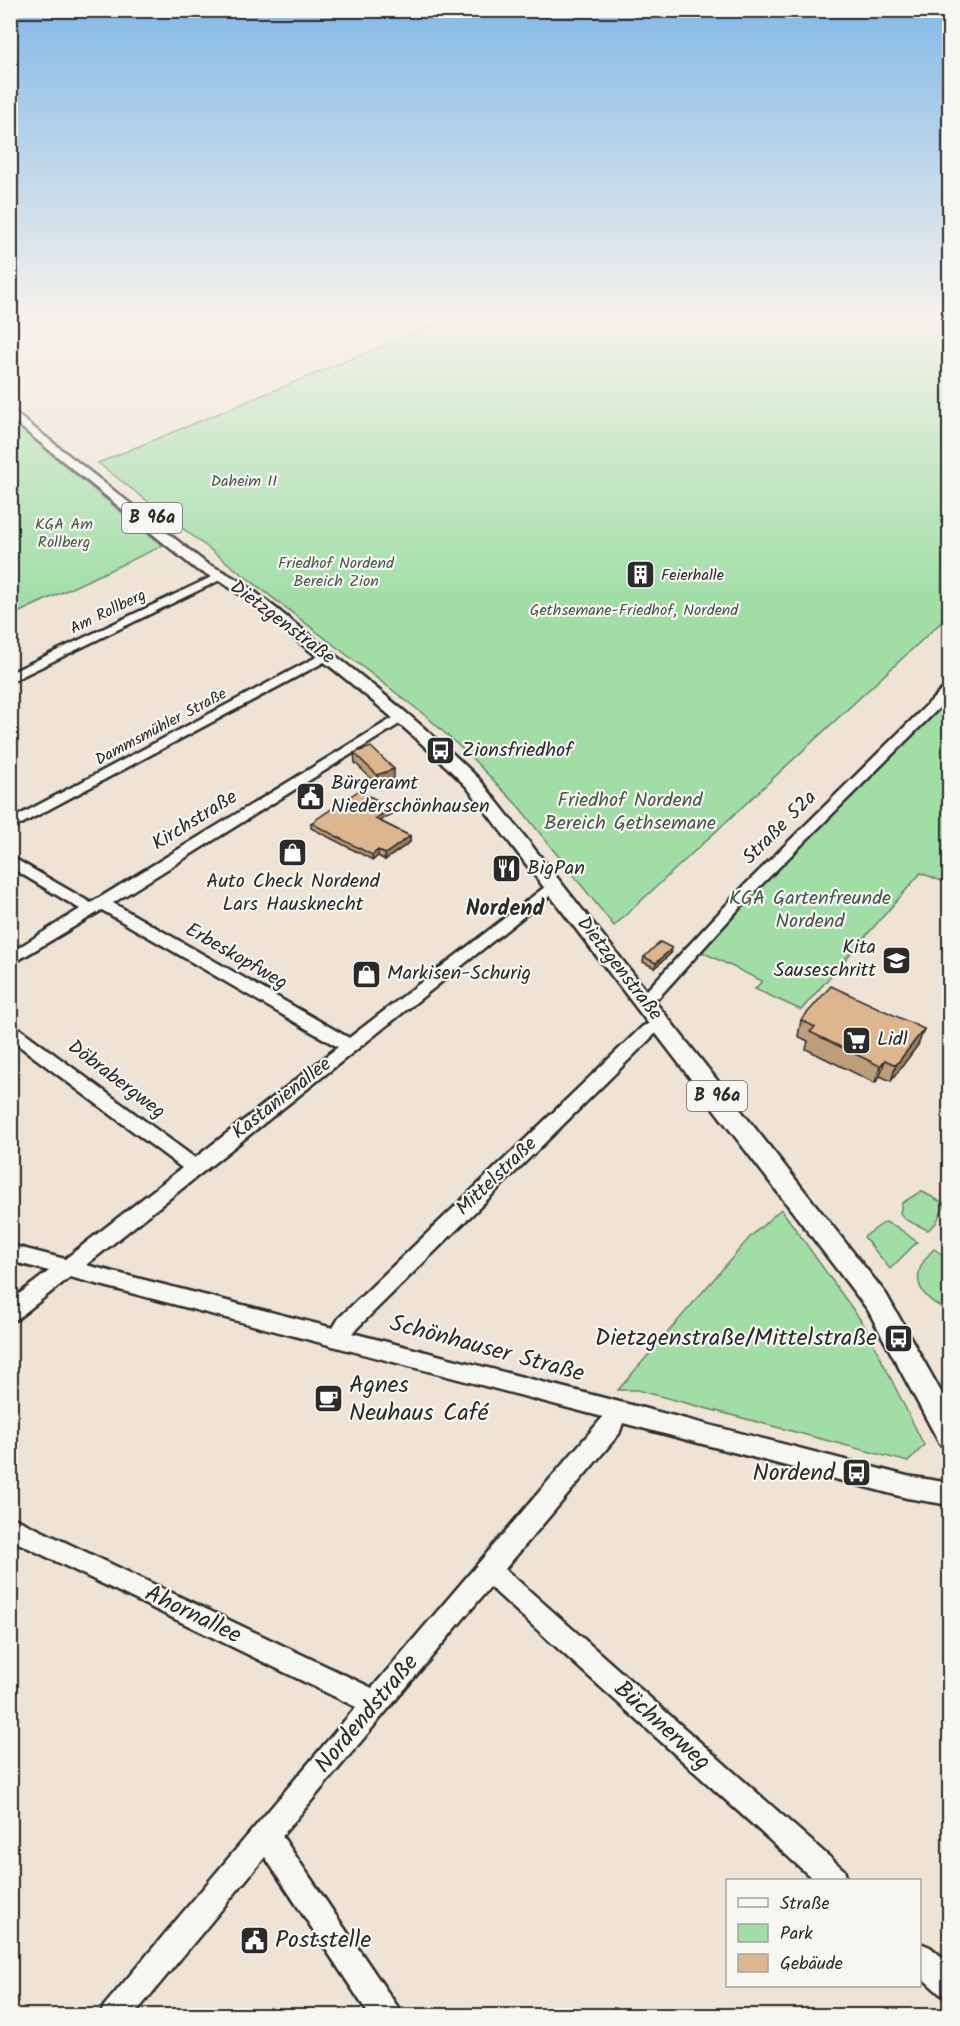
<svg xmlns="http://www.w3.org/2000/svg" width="960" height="2026" font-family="Kalam,sans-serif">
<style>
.green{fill:#a0dea6;stroke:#668468;stroke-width:1.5}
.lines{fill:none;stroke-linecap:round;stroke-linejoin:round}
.minor-casing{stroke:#2b2b2b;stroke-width:5}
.major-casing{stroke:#2b2b2b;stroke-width:5}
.minor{fill:#f6f6f2;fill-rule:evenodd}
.major{fill:#f6f6f2;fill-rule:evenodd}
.wall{fill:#be9d7a;stroke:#2b2b2b;stroke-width:1.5}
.shaded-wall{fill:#9b7f63;stroke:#2b2b2b;stroke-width:1.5}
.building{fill:#ddb68e;stroke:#2b2b2b;stroke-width:1.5}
.labels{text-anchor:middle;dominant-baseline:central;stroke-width:4.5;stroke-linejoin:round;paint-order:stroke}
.far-park-label{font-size:16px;fill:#48584a;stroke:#f6f6f2}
.far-poi-label{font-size:16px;fill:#2b2b2b;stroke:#f6f6f2;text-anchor:start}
.far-street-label{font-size:16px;fill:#2b2b2b;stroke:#f6f6f2}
.shield{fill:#f6f6f2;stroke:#686867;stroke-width:1.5}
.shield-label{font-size:18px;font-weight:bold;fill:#2b2b2b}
.street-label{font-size:20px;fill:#2b2b2b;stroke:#f6f6f2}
.poi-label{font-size:20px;fill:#2b2b2b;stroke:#f6f6f2;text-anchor:start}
.park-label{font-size:20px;fill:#48584a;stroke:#f6f6f2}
.quarter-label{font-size:22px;font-weight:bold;fill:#2b2b2b;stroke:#f6f6f2}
.near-poi-label{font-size:24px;fill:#2b2b2b;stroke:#f6f6f2;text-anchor:end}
.near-street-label{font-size:24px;fill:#2b2b2b;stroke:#f6f6f2}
</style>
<rect width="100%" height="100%" fill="#eee3d4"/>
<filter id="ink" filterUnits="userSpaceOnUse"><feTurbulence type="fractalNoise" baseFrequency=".0167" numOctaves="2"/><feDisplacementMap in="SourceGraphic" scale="12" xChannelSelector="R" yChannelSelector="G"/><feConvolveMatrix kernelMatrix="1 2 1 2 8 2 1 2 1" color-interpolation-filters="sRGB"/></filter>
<g filter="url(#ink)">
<g class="green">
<polygon points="450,318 949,318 949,615 614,926 519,807 470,756 426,716 98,463"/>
<polygon points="10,421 11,421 162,546 11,616"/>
<polygon points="949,689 949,884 921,873 801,1010 755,989 762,981 698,950"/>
<polygon points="921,1191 945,1204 936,1223 928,1230 906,1220 900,1213 902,1203"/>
<polygon points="781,1209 864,1325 924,1445 908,1462 637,1390 618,1390 751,1236"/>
<polygon points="885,1222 897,1227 917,1242 890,1269 864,1237"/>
<path d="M 934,1249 L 949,1259 L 949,1311 C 919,1298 906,1276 934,1249 Z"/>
</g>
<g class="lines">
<defs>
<g id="minor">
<polygon points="220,573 226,576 224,578 10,682 10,673"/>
<polygon points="326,652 332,656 330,659 10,830 10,820"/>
<polygon points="950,685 950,697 756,890 659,997 640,1002 634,1000 632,996 634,992 648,989 746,884 946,686"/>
<polygon points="401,713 406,714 407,717 406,720 113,903 349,1038 550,883 560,883 562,886 86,1265 333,1328 339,1318 643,1026 662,1019 668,1021 670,1025 668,1029 655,1034 352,1333 907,1476 950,1483 950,1505 907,1498 623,1423 619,1434 505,1569 844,1870 847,1880 814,1880 490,1587 282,1836 397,2006 401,2016 370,2016 265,1857 133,2016 100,2016 104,2006 356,1707 10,1539 10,1516 372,1688 603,1417 70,1277 17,1319 10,1321 10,1301 49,1271 10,1261 10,1245 65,1259 182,1168 10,1039 10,1024 16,1026 195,1158 338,1047 102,910 10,965 10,953 80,909 10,867 10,856 91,903"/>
<polygon points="920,1943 930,1947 950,1964 950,1998 940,1994 920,1976"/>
</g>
<path id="major" d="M 10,409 L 207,564 C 244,579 273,607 304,631 C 365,679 425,725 479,779 L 886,1294 L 950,1408 L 950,1448 L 940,1444 L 868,1310 L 467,787 C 413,732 354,685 294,638 C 263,613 234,585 197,570 L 10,418 Z"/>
</defs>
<use href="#minor" class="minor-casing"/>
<use href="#major" class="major-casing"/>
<use href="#minor" class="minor"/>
<use href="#major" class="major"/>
</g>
<g class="wall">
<polygon points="354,753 394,779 378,785 355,763"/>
<polygon points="393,813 380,821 410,836 410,842 385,860 378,856 373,860 311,828 311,823"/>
<polygon points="671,953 655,968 643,962 644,957"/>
<polygon points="801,1020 924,1029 918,1045 891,1081 880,1076 875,1083 806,1049 808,1041 798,1036"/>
</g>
<g class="shaded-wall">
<polygon points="394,769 394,779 378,785 377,775"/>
<polygon points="392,807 393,813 375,824 375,819"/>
<polygon points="410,836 410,842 385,860 385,854"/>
<polygon points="378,850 378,856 373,860 372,855"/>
<polygon points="672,948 671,953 655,968 656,963"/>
<polygon points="924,1029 918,1045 891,1081 896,1065"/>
<polygon points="885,1060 880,1076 875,1083 880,1066"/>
</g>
<g class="building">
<polygon points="371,747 394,769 377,775 354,753"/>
<polygon points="358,791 392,807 375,819 410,836 385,854 378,850 372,855 311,823"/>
<polygon points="660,942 672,948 656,963 644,957"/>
<polygon points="831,986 924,1029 896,1065 885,1060 880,1066 810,1032 815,1027 801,1020"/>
</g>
</g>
<linearGradient id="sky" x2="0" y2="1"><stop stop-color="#83b9e8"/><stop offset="0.53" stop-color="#f7f2ec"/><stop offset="1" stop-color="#f7f2ec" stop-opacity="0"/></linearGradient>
<rect width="960" height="602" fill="url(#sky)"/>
<defs>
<symbol id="building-square" viewBox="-11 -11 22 22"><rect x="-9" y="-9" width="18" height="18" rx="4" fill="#2b2b2b" stroke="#f6f6f2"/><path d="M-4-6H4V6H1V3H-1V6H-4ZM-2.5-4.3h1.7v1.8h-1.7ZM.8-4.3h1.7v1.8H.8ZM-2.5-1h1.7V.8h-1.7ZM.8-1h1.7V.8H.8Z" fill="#fff"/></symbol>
<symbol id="bus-square" viewBox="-11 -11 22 22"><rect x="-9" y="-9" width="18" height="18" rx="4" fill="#2b2b2b" stroke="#f6f6f2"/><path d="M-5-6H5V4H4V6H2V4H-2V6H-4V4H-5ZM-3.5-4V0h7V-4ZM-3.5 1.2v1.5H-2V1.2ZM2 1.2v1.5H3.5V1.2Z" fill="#fff"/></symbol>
<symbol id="civic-square" viewBox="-11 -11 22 22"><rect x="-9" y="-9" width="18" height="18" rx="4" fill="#2b2b2b" stroke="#f6f6f2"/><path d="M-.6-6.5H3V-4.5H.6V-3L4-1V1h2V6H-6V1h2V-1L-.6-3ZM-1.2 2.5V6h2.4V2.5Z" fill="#fff"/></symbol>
<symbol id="shop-square" viewBox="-11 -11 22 22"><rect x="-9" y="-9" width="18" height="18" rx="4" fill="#2b2b2b" stroke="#f6f6f2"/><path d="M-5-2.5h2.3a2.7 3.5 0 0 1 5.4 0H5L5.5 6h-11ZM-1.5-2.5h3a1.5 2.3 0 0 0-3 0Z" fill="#fff"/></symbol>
<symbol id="restaurant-square" viewBox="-11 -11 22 22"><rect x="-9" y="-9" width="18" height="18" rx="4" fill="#2b2b2b" stroke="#f6f6f2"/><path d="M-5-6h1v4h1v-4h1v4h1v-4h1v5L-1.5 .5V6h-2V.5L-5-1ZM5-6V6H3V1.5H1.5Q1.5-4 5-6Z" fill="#fff"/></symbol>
<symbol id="school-square" viewBox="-11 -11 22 22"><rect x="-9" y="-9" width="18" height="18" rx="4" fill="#2b2b2b" stroke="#f6f6f2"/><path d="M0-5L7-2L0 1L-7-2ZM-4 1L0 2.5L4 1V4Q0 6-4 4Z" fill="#fff"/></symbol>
<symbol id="supermarket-square" viewBox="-11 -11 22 22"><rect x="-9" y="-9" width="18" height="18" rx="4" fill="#2b2b2b" stroke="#f6f6f2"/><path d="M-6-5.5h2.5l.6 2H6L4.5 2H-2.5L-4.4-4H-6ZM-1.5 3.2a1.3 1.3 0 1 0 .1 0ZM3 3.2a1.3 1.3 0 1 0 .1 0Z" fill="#fff"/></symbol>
<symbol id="cafe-square" viewBox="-11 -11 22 22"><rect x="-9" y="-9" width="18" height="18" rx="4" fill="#2b2b2b" stroke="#f6f6f2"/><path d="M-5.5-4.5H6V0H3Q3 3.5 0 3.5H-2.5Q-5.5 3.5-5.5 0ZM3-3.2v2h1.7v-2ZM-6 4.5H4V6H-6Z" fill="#fff"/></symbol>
</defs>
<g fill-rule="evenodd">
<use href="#building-square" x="624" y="558" width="33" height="33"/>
<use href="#bus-square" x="424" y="734" width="33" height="33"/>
<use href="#civic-square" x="294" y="780" width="33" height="33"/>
<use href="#shop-square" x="276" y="836" width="33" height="33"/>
<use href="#restaurant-square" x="490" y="852" width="33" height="33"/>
<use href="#school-square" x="880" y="944" width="33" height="33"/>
<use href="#shop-square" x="350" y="958" width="33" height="33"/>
<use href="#supermarket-square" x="840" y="1024" width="33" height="33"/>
<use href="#bus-square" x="882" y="1322" width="33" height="33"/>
<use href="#cafe-square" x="312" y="1382" width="33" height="33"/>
<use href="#bus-square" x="840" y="1456" width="33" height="33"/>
<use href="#civic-square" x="238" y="1924" width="33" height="33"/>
</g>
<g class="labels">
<g class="far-park-label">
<text x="244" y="481">Daheim II</text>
<text x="64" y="524">KGA Am<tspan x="64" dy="18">Rollberg</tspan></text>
<text x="336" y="563">Friedhof Nordend<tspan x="336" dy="18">Bereich Zion</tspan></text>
<text x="634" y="610">Gethsemane-Friedhof, Nordend</text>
</g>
<g class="far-poi-label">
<text x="661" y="575">Feierhalle</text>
</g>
<g class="far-street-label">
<text transform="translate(108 612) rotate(-26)">Am Rollberg</text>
<text transform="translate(161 727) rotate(-28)">Dammsmühler Straße</text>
</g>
<g class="shield">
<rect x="122" y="503" width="60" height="30" rx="4.5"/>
<rect x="687" y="1081" width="60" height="30" rx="4.5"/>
</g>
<g class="shield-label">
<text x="152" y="518">B 96a</text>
<text x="717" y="1096">B 96a</text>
</g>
<g class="street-label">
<text transform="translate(282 623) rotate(37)">Dietzgenstraße</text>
<text transform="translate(195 821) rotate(-32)">Kirchstraße</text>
<text transform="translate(780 828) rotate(-45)">Straße 52a</text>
<text transform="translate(236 957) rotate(30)">Erbeskopfweg</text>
<text transform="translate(619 969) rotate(52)">Dietzgenstraße</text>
<text transform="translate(116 1080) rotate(37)">Döbrabergweg</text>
<text transform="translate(282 1099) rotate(-38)">Kastanienallee</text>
<text transform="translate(497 1177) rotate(-44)">Mittelstraße</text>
</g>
<g class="poi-label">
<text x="462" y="751">Zionsfriedhof</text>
<text x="331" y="784">Bürgeramt<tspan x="331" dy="23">Niederschönhausen</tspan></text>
<text x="527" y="869">BigPan</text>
<text x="293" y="882" text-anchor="middle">Auto Check Nordend<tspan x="293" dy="23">Lars Hausknecht</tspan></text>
<text x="876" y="948" text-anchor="end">Kita<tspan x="876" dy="23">Sauseschritt</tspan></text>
<text x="387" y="974">Markisen-Schurig</text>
<text x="877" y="1040">Lidl</text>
</g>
<g class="park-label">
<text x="630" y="801">Friedhof Nordend<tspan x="630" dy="23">Bereich Gethsemane</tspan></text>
<text x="810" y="899">KGA Gartenfreunde<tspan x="810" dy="23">Nordend</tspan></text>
</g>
<g class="quarter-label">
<text x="505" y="909">Nordend</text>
</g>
<g class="near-poi-label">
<text x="877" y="1338">Dietzgenstraße/Mittelstraße</text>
<text x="349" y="1385" text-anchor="start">Agnes<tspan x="349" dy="28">Neuhaus Café</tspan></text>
<text x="835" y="1473">Nordend</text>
<text x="275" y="1940" text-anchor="start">Poststelle</text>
</g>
<g class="near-street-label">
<text transform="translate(487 1349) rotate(15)">Schönhauser Straße</text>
<text transform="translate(193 1615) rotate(26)">Ahornallee</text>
<text transform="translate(367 1714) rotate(-50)">Nordendstraße</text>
<text transform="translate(662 1726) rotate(42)">Büchnerweg</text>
</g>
</g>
<rect width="960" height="2026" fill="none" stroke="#f6f6f2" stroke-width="36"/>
<rect x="18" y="18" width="924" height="1990" fill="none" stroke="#2b2b2b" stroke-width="2" filter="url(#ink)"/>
<rect x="726" y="1879" width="195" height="108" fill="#f6f6f2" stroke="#a5a5a2" stroke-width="1.5"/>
<rect x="738" y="1898" width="30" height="9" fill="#f6f6f2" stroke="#a5a5a2" stroke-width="1.5"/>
<text x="780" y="1909" font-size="18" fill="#2b2b2b">Straße</text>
<rect x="738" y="1924" width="30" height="18" fill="#a0dea6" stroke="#a5a5a2" stroke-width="1.5"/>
<text x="780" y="1939" font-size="18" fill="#2b2b2b">Park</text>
<rect x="738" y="1954" width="30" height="18" fill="#ddb68e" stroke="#a5a5a2" stroke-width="1.5"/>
<text x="780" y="1969" font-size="18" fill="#2b2b2b">Gebäude</text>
</svg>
